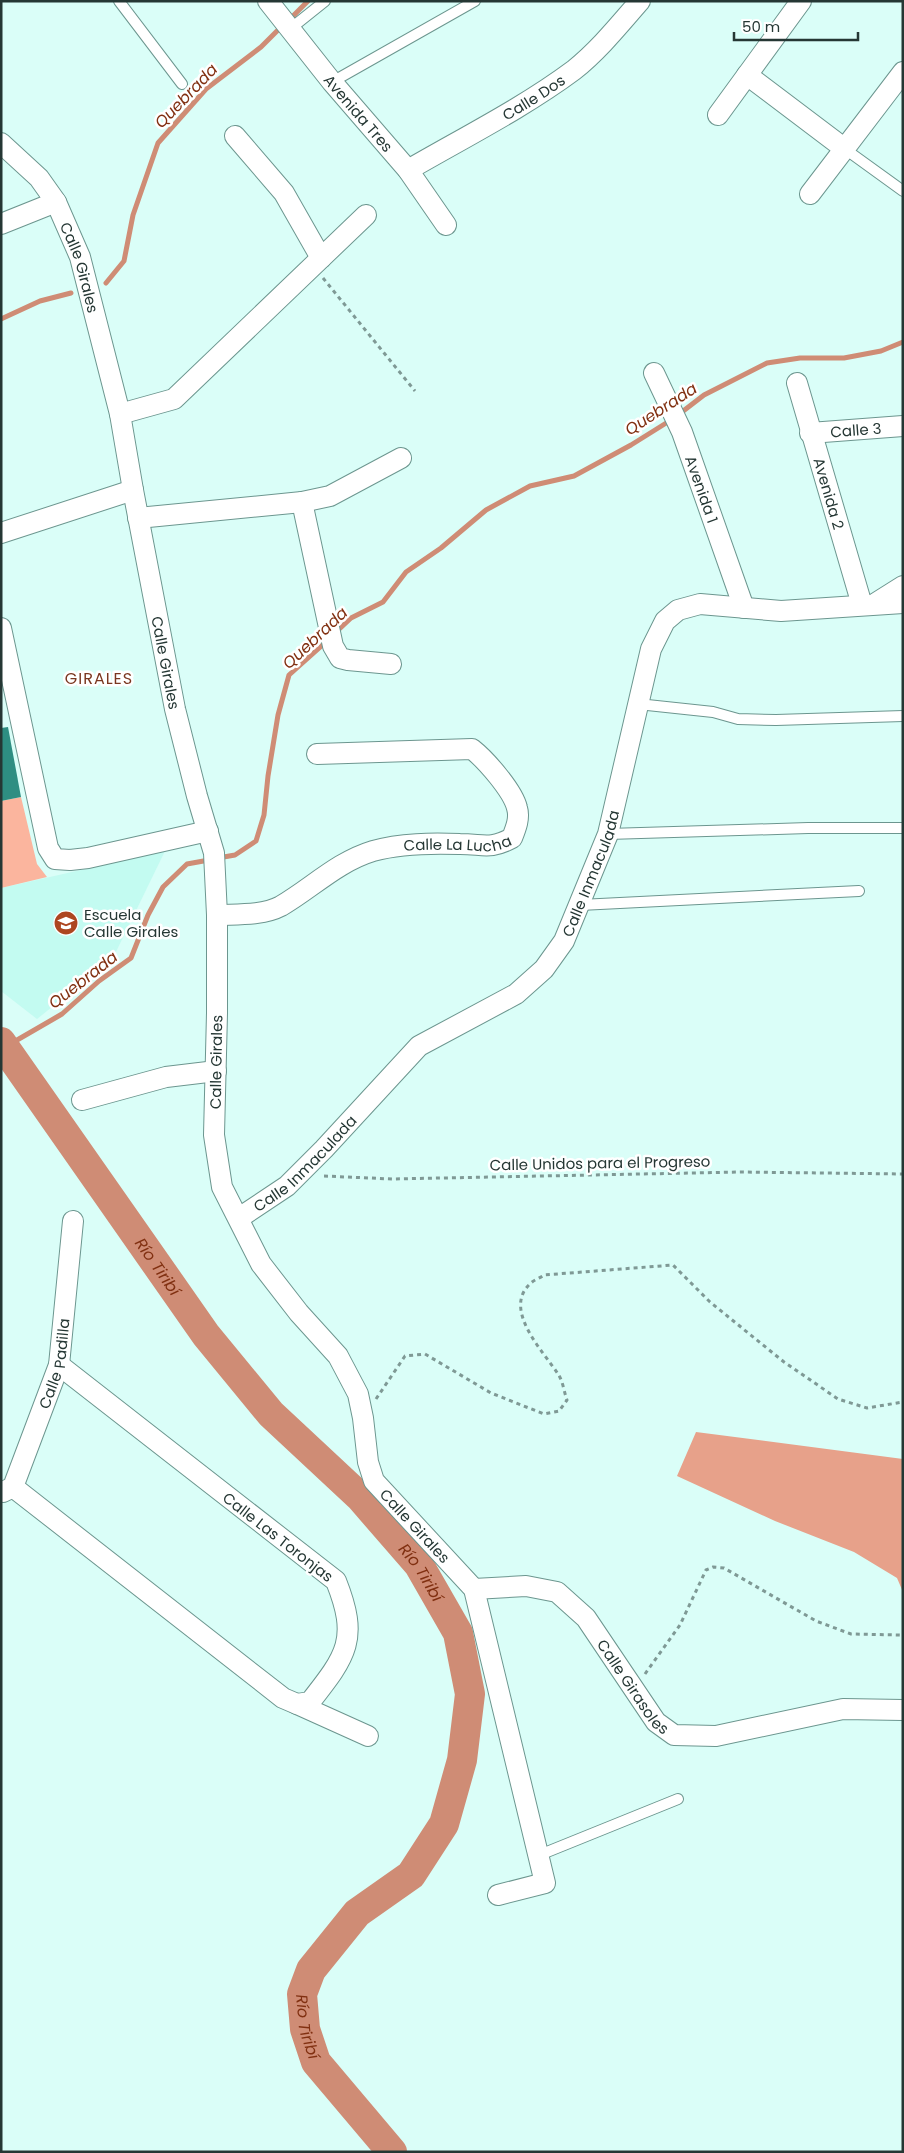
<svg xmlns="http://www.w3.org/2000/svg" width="904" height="2153" font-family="Poppins,sans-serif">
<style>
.built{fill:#c3fbf1}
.green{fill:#fbb59e}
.forest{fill:#e7a18a}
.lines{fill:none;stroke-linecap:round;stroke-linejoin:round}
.stream{stroke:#cf8c75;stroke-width:5}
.river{stroke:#cf8c75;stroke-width:30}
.building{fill:#2e8e82}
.lane-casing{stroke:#6c968f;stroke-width:12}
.street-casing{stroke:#6c968f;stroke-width:22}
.path{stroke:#7f9995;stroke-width:3;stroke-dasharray:4 4;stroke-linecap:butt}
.lane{stroke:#fff;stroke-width:10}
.street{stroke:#fff;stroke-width:20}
.labels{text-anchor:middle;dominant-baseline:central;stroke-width:5;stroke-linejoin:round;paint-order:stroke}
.street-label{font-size:15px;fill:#253734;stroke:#fff}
.poi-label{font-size:15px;fill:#253734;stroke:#fff;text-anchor:start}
.water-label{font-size:16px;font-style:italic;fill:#813011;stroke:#fff}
.neighbourhood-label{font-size:16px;letter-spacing:1px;fill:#7a3720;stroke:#fff}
</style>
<rect width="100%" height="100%" fill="#dafef8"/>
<polygon class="built" points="165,851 113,958 37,1019 1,991 1,888"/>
<polygon class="green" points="21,797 37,864 47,877 1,888 1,801"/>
<polygon class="forest" points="696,1432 903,1459 903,1592 897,1578 854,1552 775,1521 677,1476"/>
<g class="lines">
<g class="stream">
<polyline points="292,17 308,1"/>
<polyline points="106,283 124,261 133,215 158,143 206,89 261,47 279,29"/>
<polyline points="1,319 40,301 71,293"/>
<polyline points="678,415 704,395 767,363 800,358 844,358 881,351 903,342"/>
<polyline points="335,633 351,618 383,602 406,572 441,548 486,510 530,486 574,476 631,445 671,420"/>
<polyline points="218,858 235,855 256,841 264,815 268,776 278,715 289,675 327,641"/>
<polyline points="5,1047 62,1014 99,981 131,958 148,915 163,887 187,864 209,860"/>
</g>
<path class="river" id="s1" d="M 1,1042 L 206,1335 L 271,1414 L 360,1497 L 419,1565 L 458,1633 L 470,1694 L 462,1760 L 444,1824 L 411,1875 L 357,1913 L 311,1970 L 302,1994 L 305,2029 L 316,2062 L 392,2152"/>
</g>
<polygon class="building" points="8,727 21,797 1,801 1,728"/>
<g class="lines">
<defs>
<g id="lane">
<polyline points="119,1 182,84"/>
<polyline points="290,29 325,1"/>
<polyline points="332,82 475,1"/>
<polyline points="845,149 903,191"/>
<polyline points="638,704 713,712 738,719 776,720 903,716"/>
<polyline points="608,834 808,828 903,828"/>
<polyline points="580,905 859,891"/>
<polyline points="537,1856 678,1799"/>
</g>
<g id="street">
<path id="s2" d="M 268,1 L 332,82 L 408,170 L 446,225"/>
<polyline points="747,75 845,149"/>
<polyline points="718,115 801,1"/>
<polyline points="235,136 284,193 321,258"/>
<path id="s3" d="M 1,143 L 39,178 L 56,202 L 80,257 L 120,414 L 133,490 L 175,709 L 197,796 L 214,853 L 217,915 L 217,1013 L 214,1135 L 222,1187 L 261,1264 L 299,1313 L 338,1356 L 358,1394 L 363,1418 L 368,1462 L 374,1481 L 474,1589 L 545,1883 L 498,1895"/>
<path id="s4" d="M 408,170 C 463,138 523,108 574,70 C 599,50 619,25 640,1"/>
<polyline points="810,194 903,72"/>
<polyline points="1,224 56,202"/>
<path id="s5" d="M 654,373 L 682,432 L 744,608"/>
<path id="s6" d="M 797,383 L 862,605"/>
<polyline points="120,414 174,399 366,215"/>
<path id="s7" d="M 810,433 L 903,426"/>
<polyline points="302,502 333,646 340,658 348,660 391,664"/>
<polyline points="138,518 302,502 330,496 401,458"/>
<polyline points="1,533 133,490"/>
<polyline points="876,603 903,586"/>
<polyline points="1,628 48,848 55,859 70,860 88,858 208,831"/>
<path id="s8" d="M 217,915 C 237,914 262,916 281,906 C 312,888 337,862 373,851 C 401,843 432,843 460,844 C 484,844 489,850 512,838 C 516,828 520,818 517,808 C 513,791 486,760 472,749 L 317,754"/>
<polyline points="82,1100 166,1077 216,1071"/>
<path id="s9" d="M 239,1218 L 287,1186 L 324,1149 L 419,1046 L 516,994 L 544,969 L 564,941 L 608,834 L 651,649 L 665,621 L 678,610 L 700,604 L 781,611 L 903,603"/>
<path d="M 13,1487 L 283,1698 L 297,1704 L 310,1702 C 347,1655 359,1639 336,1581 L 59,1365"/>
<path id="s10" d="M 3,1492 L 13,1487 L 59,1365 L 73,1221"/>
<path id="s11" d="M 474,1589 L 526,1586 L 557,1592 L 586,1618 L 656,1722 L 674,1735 L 716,1736 L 843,1709 L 903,1710"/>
<polyline points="297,1704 368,1736"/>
</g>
</defs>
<use href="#lane" class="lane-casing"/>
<use href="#street" class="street-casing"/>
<g class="path">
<polyline points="323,278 415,391"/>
<polyline points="324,1176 392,1179 741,1172 903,1174"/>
<path d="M 376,1399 L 405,1356 L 425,1354 L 491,1393 L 544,1414 L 559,1411 L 567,1400 C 564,1392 563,1381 558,1374 C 544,1352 501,1309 531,1283 C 534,1280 540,1278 544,1275 L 673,1265 L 710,1302 L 784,1362 L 838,1399 L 867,1408 L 903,1402"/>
<polyline points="645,1674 680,1625 706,1570 713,1567 724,1568 816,1621 851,1634 900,1635"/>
</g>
<use href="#lane" class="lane"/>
<use href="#street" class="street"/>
</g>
<defs>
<symbol id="school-disc" viewBox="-11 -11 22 22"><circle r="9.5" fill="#ad4620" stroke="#fff"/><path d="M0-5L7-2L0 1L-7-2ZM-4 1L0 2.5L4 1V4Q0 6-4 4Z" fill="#fff"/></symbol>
</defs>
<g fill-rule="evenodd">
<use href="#school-disc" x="52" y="909" width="28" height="28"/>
</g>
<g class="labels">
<g class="street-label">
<text stroke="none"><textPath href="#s4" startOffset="145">Calle Dos</textPath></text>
<text stroke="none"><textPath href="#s2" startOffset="144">Avenida Tres</textPath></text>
<text stroke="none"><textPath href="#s3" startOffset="151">Calle Girales</textPath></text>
<text stroke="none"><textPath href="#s7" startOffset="46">Calle 3</textPath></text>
<text stroke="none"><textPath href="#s5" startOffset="126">Avenida 1</textPath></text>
<text stroke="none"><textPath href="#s6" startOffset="115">Avenida 2</textPath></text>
<text stroke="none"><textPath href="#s3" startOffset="556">Calle Girales</textPath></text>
<text stroke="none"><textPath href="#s8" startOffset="258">Calle La Lucha</textPath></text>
<text stroke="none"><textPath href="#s9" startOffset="505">Calle Inmaculada</textPath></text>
<text transform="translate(216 1062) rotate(-89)">Calle Girales</text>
<text stroke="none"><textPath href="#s9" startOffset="86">Calle Inmaculada</textPath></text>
<text transform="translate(600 1163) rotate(-1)">Calle Unidos para el Progreso</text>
<text stroke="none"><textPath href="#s10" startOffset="142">Calle Padilla</textPath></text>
<text stroke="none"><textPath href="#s3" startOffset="1486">Calle Girales</textPath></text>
<text transform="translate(278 1537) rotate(38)">Calle Las Toronjas</text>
<text stroke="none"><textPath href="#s11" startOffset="206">Calle Girasoles</textPath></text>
</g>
<g class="poi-label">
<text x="84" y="914">Escuela<tspan x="84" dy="17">Calle Girales</tspan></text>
</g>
<g class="water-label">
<text transform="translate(186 96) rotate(-46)">Quebrada</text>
<text transform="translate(661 409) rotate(-33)">Quebrada</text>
<text transform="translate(315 638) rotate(-43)">Quebrada</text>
<text transform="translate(83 980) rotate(-38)">Quebrada</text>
<text stroke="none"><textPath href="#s1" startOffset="274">Río Tiribí</textPath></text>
<text stroke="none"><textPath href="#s1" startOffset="679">Río Tiribí</textPath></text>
<text stroke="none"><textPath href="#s1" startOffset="1204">Río Tiribí</textPath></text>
</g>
<g class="neighbourhood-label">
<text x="99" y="678">GIRALES</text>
</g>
</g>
<rect width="904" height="2153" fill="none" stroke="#253734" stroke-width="5"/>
<path d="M734 32v8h124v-8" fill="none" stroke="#253734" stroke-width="2.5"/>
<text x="742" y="32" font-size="15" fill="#253734" stroke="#ffffff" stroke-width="4" paint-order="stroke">50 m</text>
</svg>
